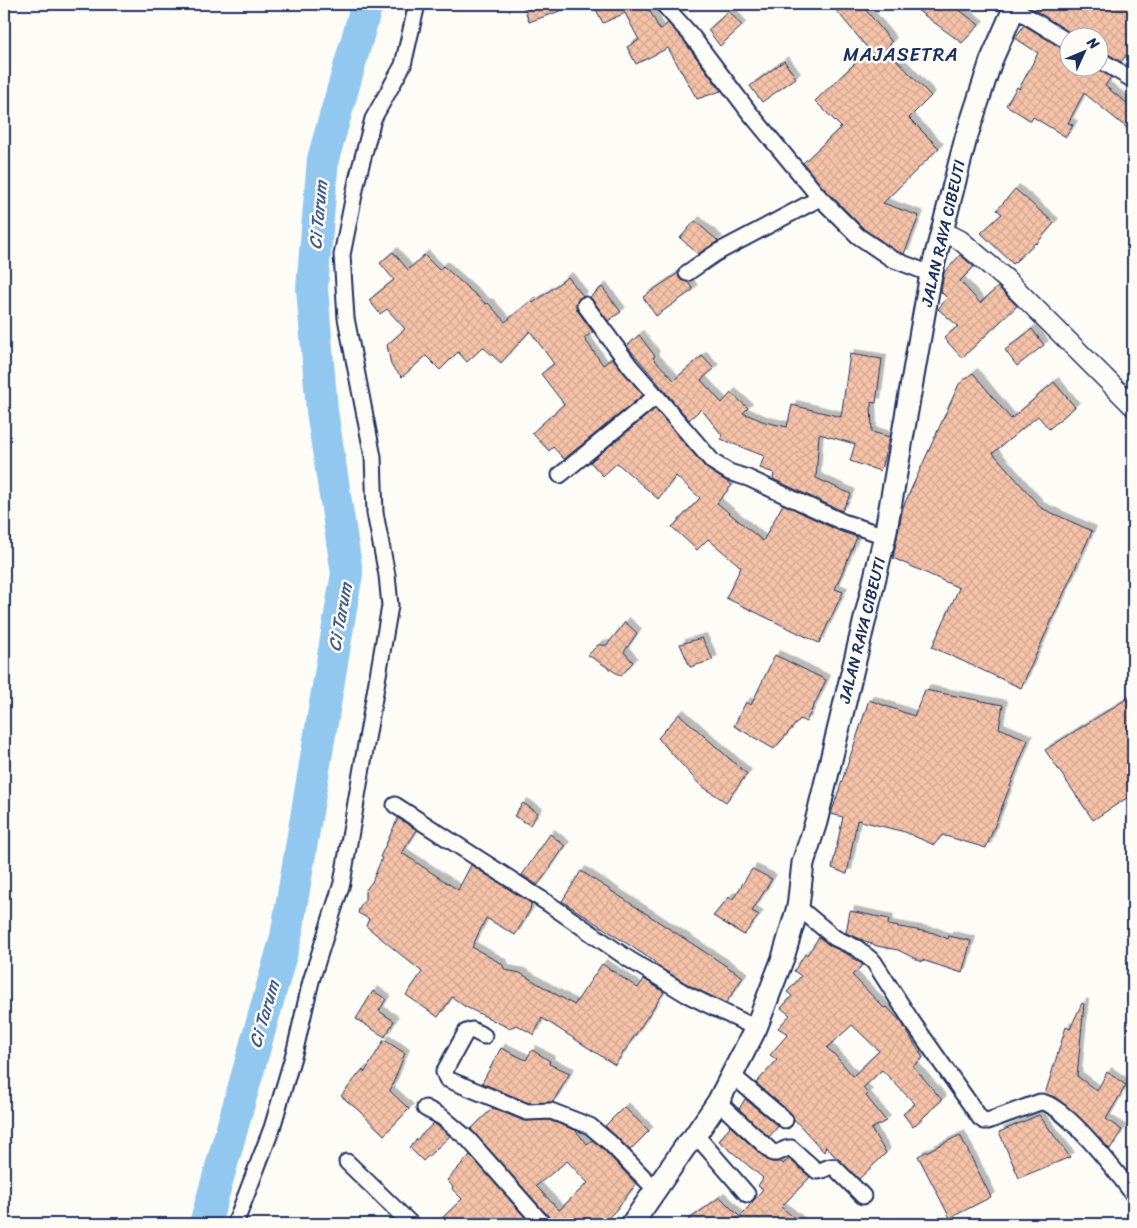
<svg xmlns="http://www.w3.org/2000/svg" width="1137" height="1228" font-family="Sriracha,sans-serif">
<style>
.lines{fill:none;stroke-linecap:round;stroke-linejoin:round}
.river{stroke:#92c8f0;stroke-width:32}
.building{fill:url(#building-cross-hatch);stroke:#1b2f5e;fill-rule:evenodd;filter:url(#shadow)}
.minor-casing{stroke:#1b2f5e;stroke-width:19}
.tertiary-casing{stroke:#1b2f5e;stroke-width:22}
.secondary-casing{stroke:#1b2f5e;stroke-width:25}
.minor{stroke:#fdfcf7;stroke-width:15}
.tertiary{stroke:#fdfcf7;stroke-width:19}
.secondary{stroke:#fdfcf7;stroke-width:21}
.labels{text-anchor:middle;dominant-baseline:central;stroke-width:5;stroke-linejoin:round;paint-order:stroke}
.street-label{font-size:16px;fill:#1b2f5e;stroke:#fdfcf7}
.water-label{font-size:18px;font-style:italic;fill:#3f5d8a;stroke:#fdfcf7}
.quarter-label{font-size:19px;letter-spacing:1px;fill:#1b2f5e;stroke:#fdfcf7}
</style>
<defs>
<pattern id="building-cross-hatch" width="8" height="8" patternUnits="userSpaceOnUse" patternTransform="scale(1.25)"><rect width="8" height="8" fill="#f6c2a8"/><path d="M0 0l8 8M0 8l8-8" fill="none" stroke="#d2a793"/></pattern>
<filter id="shadow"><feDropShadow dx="4.5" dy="-4.5" stdDeviation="0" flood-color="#0004"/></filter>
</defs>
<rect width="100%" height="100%" fill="#fdfcf7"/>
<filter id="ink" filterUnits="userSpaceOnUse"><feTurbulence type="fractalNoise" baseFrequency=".02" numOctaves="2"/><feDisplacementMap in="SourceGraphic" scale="10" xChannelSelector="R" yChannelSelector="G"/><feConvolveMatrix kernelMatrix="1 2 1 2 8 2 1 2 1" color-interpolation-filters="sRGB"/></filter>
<g filter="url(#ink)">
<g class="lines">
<polyline class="river" points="205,1224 286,937 347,573 322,411 312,288 323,159 367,4"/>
</g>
<g class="building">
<polygon points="523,4 573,4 574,6 529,22"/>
<polygon points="593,4 646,4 660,30 668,23 684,41 721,91 697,99 668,48 636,64 627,47 639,40 625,13 603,23"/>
<polygon points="831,4 861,4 892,42 886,49 931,96 909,118 939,148 883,203 919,216 904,254 896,251 864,229 821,185 803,163 841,127 815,101 869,50"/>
<polygon points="909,4 952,4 979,25 962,43"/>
<polygon points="1038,4 1133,4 1133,47 1121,62 1105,52 1100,51 1100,38 1077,38 1034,10"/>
<polygon points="729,11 742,26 720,46 708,30"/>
<polygon points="1024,25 1070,52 1070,68 1095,68 1111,77 1105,86 1133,108 1133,133 1084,93 1068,123 1073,125 1066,137 1033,117 1031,121 1006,105 1017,87 1019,89 1038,53 1015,38"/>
<polygon points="784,61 796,78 762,102 750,86"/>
<polygon points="1015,189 1054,223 1036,244 1035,243 1013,264 981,233 1002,214 997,210"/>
<polygon points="695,221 718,241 698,254 680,238"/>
<polygon points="393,252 408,270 424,255 439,270 443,266 486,304 488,303 505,322 531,301 533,303 568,277 583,296 576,302 577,310 593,332 584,338 603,365 612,358 643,395 564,459 553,447 549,451 532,433 564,404 541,374 554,364 530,331 501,363 483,347 467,362 458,352 440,370 426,356 402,377 391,365 387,345 405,329 387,309 380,314 369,300 394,280 380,263"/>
<polygon points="960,255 974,267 960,281 980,303 998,287 1017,306 962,358 944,338 958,326 938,309 947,298 941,292 944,273"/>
<polygon points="678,273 680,279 688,282 693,290 656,316 643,297"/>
<polygon points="602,287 621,312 608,321 590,297"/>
<polygon points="1032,329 1044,345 1017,366 1005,350"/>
<polygon points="639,335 655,356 653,358 674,380 702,356 714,369 701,380 722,403 731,393 748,408 743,413 765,422 787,427 792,405 841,417 850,354 882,359 876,403 871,402 872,432 890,437 880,471 850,461 855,444 819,434 816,478 851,494 842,511 773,479 774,473 760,468 764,456 721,439 722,435 701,409 689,420 627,346"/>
<polygon points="973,373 1011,419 1054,382 1075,407 1049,429 1038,416 993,453 1041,508 1092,531 1021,688 932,647 959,588 893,558 903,507 959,384"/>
<polygon points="655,409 706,468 732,485 717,503 763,541 783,504 839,531 857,537 835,589 843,592 819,643 726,598 741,567 708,539 697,550 672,527 700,498 676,476 658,499 617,463 603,476 590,462"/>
<polygon points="625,622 637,633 624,652 633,662 621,676 588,655 598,645 607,645"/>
<polygon points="702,638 713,660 690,667 680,644"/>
<polygon points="775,655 826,680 806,722 800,719 774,749 734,726 746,702 751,705"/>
<polygon points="925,690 1003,705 999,728 1028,740 986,848 942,835 934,845 905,832 857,820 847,874 832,868 843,817 831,814 869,700 914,716"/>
<polygon points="1133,695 1133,794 1093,820 1045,750"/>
<polygon points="679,714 747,774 726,802 700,785 658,738"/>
<polygon points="523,803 538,813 530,825 514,816"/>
<polygon points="398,818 417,830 402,853 458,890 471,865 531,903 530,910 515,935 486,918 472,947 502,964 505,970 520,973 574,1005 602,964 638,988 644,979 664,992 615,1065 542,1018 534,1035 517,1025 509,1028 464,1006 452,997 438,1017 406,995 422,972 366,926 369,919 358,913 360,906 365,900 365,891 372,882 382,858 380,857"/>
<polygon points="550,834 565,846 538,885 522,875"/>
<polygon points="752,869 772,879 752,911 759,915 744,935 713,916 729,897 733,899"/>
<polygon points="581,871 743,977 726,1003 694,988 654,964 655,962 562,901"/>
<polygon points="850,911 889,919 888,925 934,933 948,939 949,936 971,941 962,973 922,960 922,962 898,950 877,946 846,933"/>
<path d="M 819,937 L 829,945 L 847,954 L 863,965 L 852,975 L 884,1008 L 887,1007 L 902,1023 L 923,1058 L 913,1066 L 942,1100 L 913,1127 L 903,1114 L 915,1104 L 882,1070 L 863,1088 L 868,1094 L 866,1096 L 886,1121 L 871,1129 L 886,1153 L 859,1179 L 837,1159 L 826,1146 L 824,1152 L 794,1119 L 791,1113 L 756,1083 L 777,1060 L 770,1055 L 788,1034 L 778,1028 L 790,1015 L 781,1008 L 792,996 L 787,992 L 801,976 L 794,971 L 805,954 L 807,955 ZM 852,1025 L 879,1051 L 853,1076 L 833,1053 L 827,1048 Z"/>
<polygon points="373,991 386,999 379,1011 394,1021 385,1037 356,1019"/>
<polygon points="1082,1003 1084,1004 1077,1076 1097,1091 1107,1072 1126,1085 1106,1119 1122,1130 1110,1149 1068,1107 1055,1097 1045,1094 1066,1027 1070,1029"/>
<polygon points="384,1040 405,1053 390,1091 409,1109 384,1135 358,1110 341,1096 362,1070 365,1072"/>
<polygon points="501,1048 526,1060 532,1050 550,1061 549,1064 570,1073 553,1102 529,1103 482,1083"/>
<polygon points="745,1099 778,1126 769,1137 739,1109"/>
<polygon points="624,1107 649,1131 630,1150 605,1126"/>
<path d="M 493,1108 L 524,1121 L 549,1120 L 575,1130 L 587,1144 L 592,1140 L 603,1149 L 636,1184 L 615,1211 L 602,1224 L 552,1224 L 550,1218 L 471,1129 ZM 567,1161 L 588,1183 L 559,1210 L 536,1186 Z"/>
<polygon points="1039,1115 1070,1157 1019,1178 999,1132"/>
<polygon points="434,1123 450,1136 423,1161 409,1147"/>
<polygon points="730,1126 767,1160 773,1162 781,1162 783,1164 789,1159 810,1177 781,1207 802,1224 683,1224 720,1197 740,1217 763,1189 758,1186 763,1178 719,1141"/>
<polygon points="960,1135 991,1197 950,1218 918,1156"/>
<polygon points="470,1155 531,1224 436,1224 462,1199 452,1189 453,1187 447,1180"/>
</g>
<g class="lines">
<defs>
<g id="minor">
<polyline points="663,4 691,35 749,112 820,198 858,236 892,259 931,274"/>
<polyline points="1014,8 1070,43"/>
<polyline points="1100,60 1133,80"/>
<polyline points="687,273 716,253 820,198"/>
<polyline points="585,305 630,366 713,462 729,472 748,478 843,522 885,536"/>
<polyline points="560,475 656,396"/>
<polyline points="395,805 549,904 627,958 686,994 756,1028"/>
<path d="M 798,907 L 835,938 L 857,948 L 874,962 L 911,1020 L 980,1118 L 984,1121 L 988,1121 L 1040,1102 C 1063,1102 1118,1174 1133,1194"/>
<polyline points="484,1036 472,1030 466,1032 444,1072 447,1079 527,1112 551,1111 590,1126 609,1142 655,1189"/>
<polyline points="732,1075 785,1120"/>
<path d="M 718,1102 L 773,1153 C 781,1154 784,1147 791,1148 L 817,1171 C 823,1172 828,1165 834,1167 L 863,1196"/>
<polyline points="425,1108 442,1117 468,1139 543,1224"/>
<polyline points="694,1137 701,1141 747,1194"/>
<polyline points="347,1162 411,1224"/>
<polyline points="235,1224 272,1128 295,1050 311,981 342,883 390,606 387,575 375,513 373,457 346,318 342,255 357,180 373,119 403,65 417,4"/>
</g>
<polyline id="tertiary" points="942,231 960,240 1006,279 1133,406"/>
<polyline id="secondary" points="632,1224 685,1147 694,1137 718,1102 756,1028 783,958 798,907 803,863 816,822 885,536 931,274 966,138 991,61 1016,4"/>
</defs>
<use href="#minor" class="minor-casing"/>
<use href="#tertiary" class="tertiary-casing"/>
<use href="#secondary" class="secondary-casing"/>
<use href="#minor" class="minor"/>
<use href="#tertiary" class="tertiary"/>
<use href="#secondary" class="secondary"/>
</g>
</g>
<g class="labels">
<g class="street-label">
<text transform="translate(943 233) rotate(-77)">JALAN RAYA CIBEUTI</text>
<text transform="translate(862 630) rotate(-76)">JALAN RAYA CIBEUTI</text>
</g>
<g class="water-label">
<text transform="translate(318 215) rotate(-85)">Ci Tarum</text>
<text transform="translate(340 617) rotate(-80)">Ci Tarum</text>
<text transform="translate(264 1014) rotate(-74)">Ci Tarum</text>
</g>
<g class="quarter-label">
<text x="901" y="54">MAJASETRA</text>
</g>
</g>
<rect width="1137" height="1228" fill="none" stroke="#fdfcf7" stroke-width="20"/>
<rect x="10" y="10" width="1117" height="1208" fill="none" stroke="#1b2f5e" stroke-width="2" filter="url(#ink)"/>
<g transform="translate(1084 52) rotate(46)"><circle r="24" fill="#fdfcf7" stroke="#a3aaba"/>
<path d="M0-4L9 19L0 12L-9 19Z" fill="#1b2f5e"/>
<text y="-8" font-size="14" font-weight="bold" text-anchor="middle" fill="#1b2f5e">N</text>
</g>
</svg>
